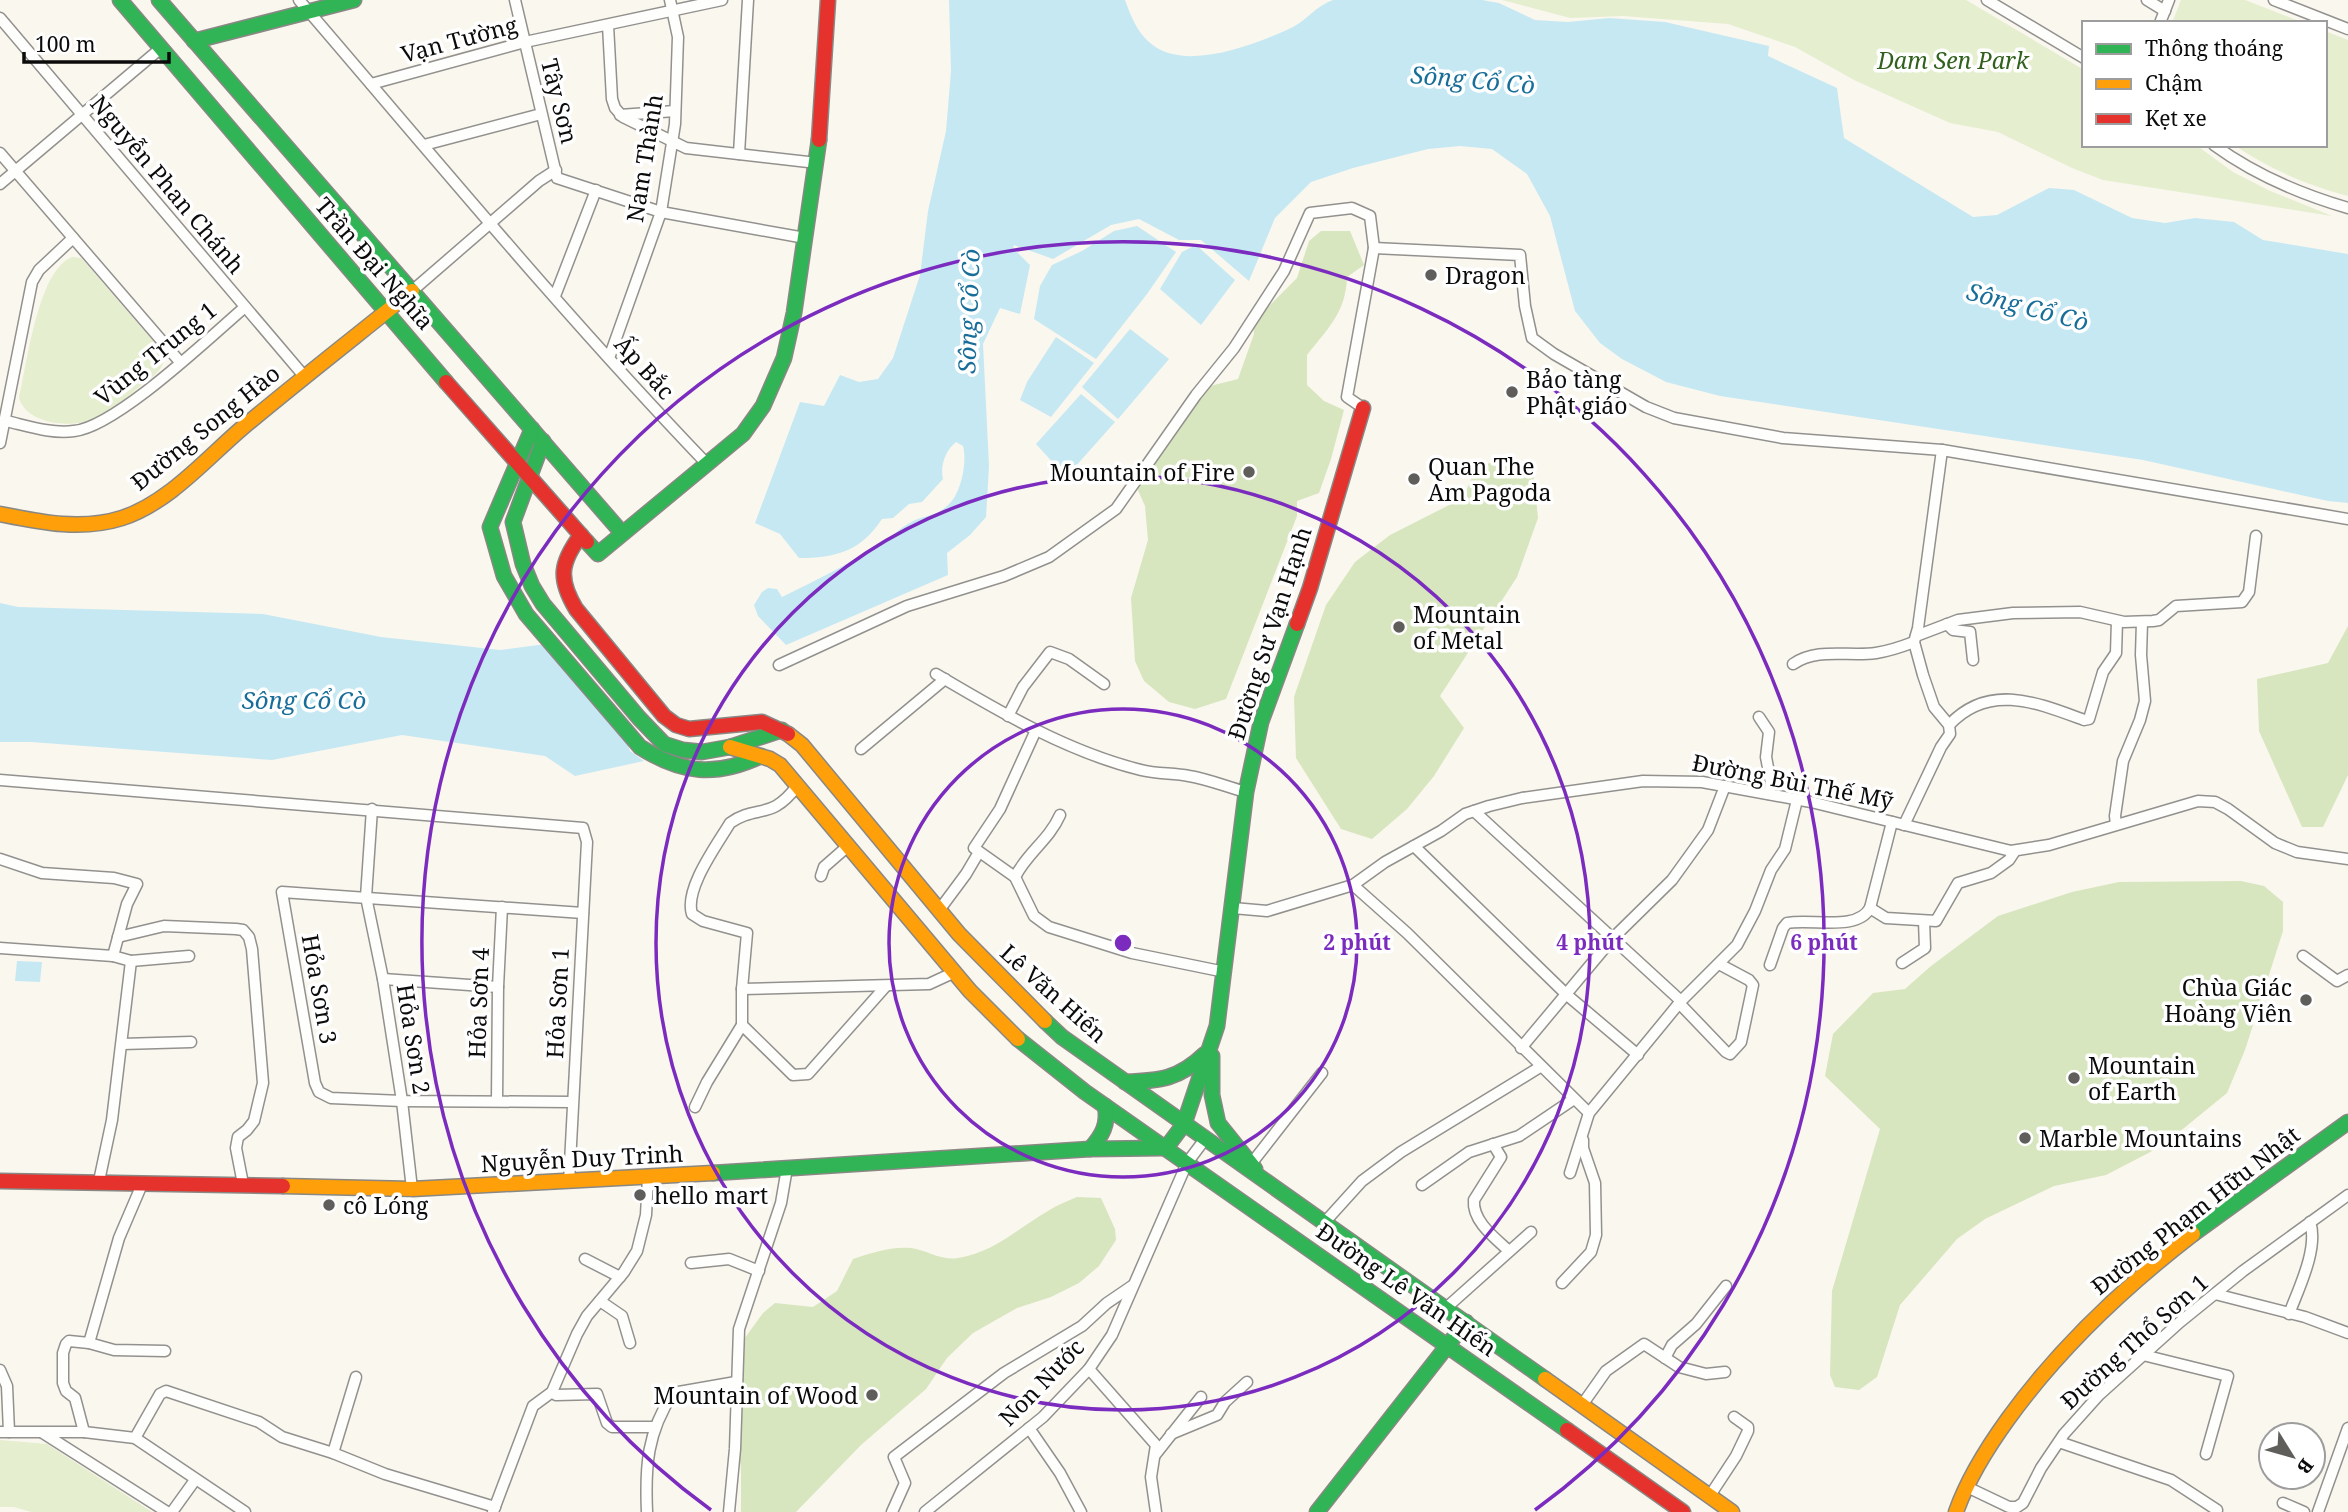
<svg xmlns="http://www.w3.org/2000/svg" width="2348" height="1512" font-family="'Noto Serif',serif">
<style>
.green{fill:#e5eecf}
.forest{fill:#d7e6be}
.water{fill:#c6e8f2}
.lines{fill:none;stroke-linecap:round;stroke-linejoin:round}
.street-casing{stroke:#93918e;stroke-width:13}
.fast-casing{stroke:#898884;stroke-width:17}
.slow-casing{stroke:#898884;stroke-width:17}
.jam-casing{stroke:#898884;stroke-width:17}
.street{stroke:#fefefd;stroke-width:10}
.fast{stroke:#30b455;stroke-width:14}
.slow{stroke:#ff9f0a;stroke-width:14}
.jam{stroke:#e5322d;stroke-width:14}
.ring{fill:none;stroke:#7b2cbf;stroke-width:3.5}
.poi-dot{fill:#5f5e5b;stroke:#fff;stroke-width:2.5}
.labels{text-anchor:middle;dominant-baseline:central;stroke-width:7;stroke-linejoin:round;paint-order:stroke}
.street-label{font-size:23px;fill:#0b0b0b;stroke:#fff}
.park-label{font-size:23px;font-style:italic;fill:#32611e;stroke:#fff}
.poi-label{font-size:23px;fill:#0b0b0b;stroke:#fff;text-anchor:start}
.water-label{font-size:24px;font-style:italic;fill:#186e99;stroke:#fff}
.centre{fill:#7b2cbf;stroke:#fff;stroke-width:3.5}
.ring-label{font-size:21px;text-anchor:middle;font-weight:bold;fill:#7b2cbf;stroke:#fff;stroke-width:7;stroke-linejoin:round;paint-order:stroke}
</style>
<rect width="100%" height="100%" fill="#faf7ef"/>
<g class="green">
<polygon points="1502,0 1966,0 2084,70 2084,145 2196,145 2233,172 2268,190 2332,216 2103,180 2072,168 1998,132 1950,123 1856,81 1795,47 1728,24 1623,16 1570,18"/>
<polygon points="2181,0 2245,0 2304,23 2172,23"/>
<path d="M 2325,31 L 2348,40 L 2348,196 C 2307,185 2269,169 2234,145 L 2325,145 Z"/>
<path d="M 72,257 L 81,258 L 160,349 L 164,360 C 162,372 148,380 139,387 C 128,396 117,408 105,415 C 82,429 28,428 19,398 C 27,364 38,270 72,257 Z"/>
<polygon points="0,1440 47,1444 152,1512 31,1512 14,1507 0,1507"/>
</g>
<g class="forest">
<path d="M 1321,231 L 1350,231 L 1364,265 L 1347,277 C 1346,313 1327,329 1307,355 L 1307,385 L 1324,401 L 1344,410 L 1331,459 L 1319,493 L 1297,501 L 1297,516 L 1226,699 L 1195,709 L 1169,702 L 1144,681 L 1135,661 L 1131,598 L 1148,540 L 1145,506 L 1132,477 L 1137,465 L 1169,437 L 1210,386 L 1238,379 L 1254,334 L 1253,322 L 1297,278 L 1309,241 Z"/>
<polygon points="1503,460 1533,468 1538,518 1517,577 1440,696 1464,728 1434,776 1407,809 1372,839 1341,829 1296,758 1294,697 1326,605 1355,562 1390,535 1463,498 1477,466"/>
<polygon points="2348,626 2348,775 2323,827 2302,827 2259,731 2257,679 2328,663"/>
<polygon points="2241,881 2264,886 2283,902 2283,931 2245,1050 2227,1093 2162,1146 2106,1175 2054,1186 1985,1219 1957,1239 1900,1305 1877,1377 1859,1390 1835,1387 1830,1375 1832,1291 1880,1129 1825,1076 1833,1034 1873,993 1905,989 1931,966 1998,916 2072,892 2119,882"/>
<path d="M 1077,1197 L 1101,1198 L 1115,1229 L 1116,1240 L 1099,1266 L 1079,1283 L 1051,1297 L 1017,1308 L 973,1333 L 947,1358 L 926,1389 L 861,1445 L 796,1512 L 741,1512 L 741,1470 L 736,1420 L 739,1346 L 763,1313 L 775,1303 L 813,1307 L 837,1291 L 853,1259 C 871,1253 891,1246 911,1248 C 927,1250 941,1261 958,1258 C 995,1252 1018,1228 1048,1211 C 1057,1205 1068,1201 1077,1197 Z"/>
</g>
<g class="water">
<path d="M 949,0 L 1125,0 C 1131,16 1136,30 1149,42 C 1183,74 1257,44 1293,27 C 1308,19 1316,6 1333,0 L 1482,0 L 1499,3 L 1535,20 L 1568,22 L 1609,18 L 1665,22 L 1769,46 L 1768,56 L 1837,88 L 1844,138 L 1973,217 L 1997,215 L 2049,188 L 2074,190 L 2132,218 L 2165,223 L 2195,218 L 2234,222 L 2263,240 L 2348,254 L 2348,503 L 2328,501 L 2143,460 L 1720,396 L 1666,382 L 1622,359 L 1600,343 L 1575,311 L 1550,216 L 1527,174 L 1492,149 L 1460,146 L 1428,149 L 1353,168 L 1311,182 L 1275,218 L 1249,281 L 1201,240 L 1179,240 L 1139,219 L 1111,225 L 1053,259 L 1014,245 L 1013,248 L 1030,265 L 1020,314 L 1000,308 L 983,344 L 989,466 L 986,517 L 970,535 L 947,553 L 948,575 L 786,645 L 758,616 L 754,605 L 762,592 L 768,588 L 777,589 L 782,597 C 817,580 853,562 886,540 C 894,535 900,528 908,524 C 925,513 939,519 954,498 C 962,485 967,461 963,446 L 956,442 C 945,451 940,466 943,479 L 922,502 L 909,504 L 893,518 L 882,519 C 861,551 836,558 799,558 L 780,534 L 755,523 L 800,402 L 824,406 L 840,375 L 859,382 L 878,379 L 893,358 L 920,275 L 928,211 L 946,131 L 951,71 Z"/>
<polygon points="1137,226 1176,252 1147,294 1096,359 1034,319 1040,286 1052,265 1082,251 1114,231"/>
<polygon points="1196,245 1235,280 1201,325 1160,289 1182,252"/>
<polygon points="1130,329 1169,359 1118,419 1082,387"/>
<polygon points="1056,337 1094,363 1051,417 1020,400 1027,382"/>
<polygon points="1081,394 1115,422 1066,477 1036,444"/>
<polygon points="0,603 18,607 263,614 381,637 500,650 546,644 604,715 625,737 630,751 644,761 575,776 545,756 402,735 272,760 31,742 0,742"/>
<polygon points="17,961 42,962 40,982 15,981"/>
</g>
<g class="lines">
<defs>
<g id="street">
<path d="M 299,0 C 433,156 564,315 707,464"/>
<polyline points="515,0 557,178 661,212 805,238"/>
<polyline points="1987,0 2084,58"/>
<polyline points="2147,0 2165,11"/>
<polyline points="2274,0 2348,29"/>
<polyline points="0,18 304,376"/>
<polyline points="2160,23 2169,0"/>
<polyline points="608,25 612,99 615,108 623,117 686,148 817,163"/>
<polyline points="371,84 525,42 722,0"/>
<polyline points="620,115 675,111"/>
<polyline points="424,145 541,114"/>
<path d="M 2214,145 C 2255,175 2300,194 2348,208"/>
<polyline points="0,153 180,362"/>
<polyline points="739,154 748,0"/>
<polyline points="0,184 161,48"/>
<polyline points="1374,248 1520,255 1525,306 1532,338 1554,354 1646,407 1674,418 1783,438 1942,450 2348,519"/>
<polyline points="412,291 539,181 556,170"/>
<polyline points="555,296 596,190"/>
<polyline points="609,358 661,212 675,124 678,37 670,0"/>
<path d="M 6,421 C 28,426 51,434 74,431 C 116,427 210,337 245,307"/>
<polyline points="0,443 32,282 39,270 73,238"/>
<polyline points="1947,624 1953,630 1970,632 1973,660"/>
<polyline points="1916,636 1958,620 2013,613 2080,612 2124,622 2153,621 2159,620 2176,606 2242,602 2249,592 2256,536"/>
<path d="M 1793,664 C 1818,647 1848,657 1876,653 C 1889,651 1901,647 1914,642"/>
<polyline points="779,665 907,606 1004,576 1049,557 1116,509 1196,395 1234,348 1284,271 1310,213 1352,208 1370,216 1374,248 1347,397 1363,408"/>
<path d="M 936,674 C 1000,712 1068,752 1141,770 C 1156,774 1173,773 1189,776 C 1208,779 1227,787 1246,792"/>
<polyline points="1008,716 1023,687 1050,652 1069,659 1104,684"/>
<polyline points="1759,717 1769,732 1766,757 1771,783 1769,794"/>
<path d="M 1949,725 C 1989,682 2038,703 2084,720 L 2089,719 L 2103,672 L 2116,653 L 2117,621"/>
<polyline points="1036,730 1000,809 974,848 1015,877 1034,916 1049,927 1132,953 1225,972"/>
<polyline points="861,749 945,679"/>
<polyline points="0,780 583,828 587,842 569,1182"/>
<path d="M 797,786 C 771,821 757,804 730,823 C 717,845 684,889 692,914 L 703,921 L 747,933 L 742,989 L 742,1025 L 793,1075 L 808,1074 L 886,986"/>
<polyline points="372,809 366,897 383,979 402,1101 412,1189"/>
<polyline points="1474,811 1681,1001"/>
<polyline points="2116,824 2115,816 2123,761 2140,720 2145,701 2141,655 2142,622"/>
<polyline points="1904,825 1941,747 1950,734 1949,725 1934,707 1923,675 1914,642 1918,628 1942,450"/>
<polyline points="1414,846 1567,995 1638,1055"/>
<polyline points="0,859 42,873 114,878 137,884 127,904 113,956"/>
<polyline points="821,876 824,867 848,846"/>
<path d="M 1015,877 C 1027,853 1049,840 1060,815"/>
<polyline points="1353,885 1407,933 1589,1113"/>
<polyline points="1233,908 1267,911 1353,885 1385,862 1441,831 1465,814 1489,806 1522,798 1643,781 1702,782 1811,802 2011,851 2049,845 2198,801 2215,802 2228,809 2275,843 2297,852 2348,859"/>
<polyline points="1870,908 1886,918 1936,921 1958,883 1991,873 2009,860 2015,851"/>
<polyline points="940,909 966,874 979,852"/>
<polyline points="118,937 164,926 236,929 243,930 249,937 252,949 263,1083 254,1121 247,1130 238,1137 236,1148 243,1184"/>
<polyline points="0,948 113,956 131,961 189,956"/>
<polyline points="2303,956 2337,981 2348,975"/>
<polyline points="1902,963 1925,948 1924,921"/>
<path d="M 1770,965 L 1783,928 L 1787,923 C 1811,918 1857,932 1870,908 L 1892,822"/>
<polyline points="383,979 498,987"/>
<polyline points="742,989 929,984 955,972"/>
<polyline points="1679,1003 1726,1052 1730,1054 1741,1042 1753,985 1749,980 1719,964"/>
<polyline points="122,1044 191,1042"/>
<polyline points="1521,1048 1613,938 1672,880 1708,830 1725,786"/>
<polyline points="497,1101 498,987 502,907"/>
<polyline points="572,1102 402,1101 331,1098 319,1092 315,1083 282,892 583,913"/>
<polyline points="695,1107 707,1082 742,1025"/>
<path d="M 1493,1144 L 1501,1157 L 1474,1200 C 1472,1221 1495,1238 1509,1251"/>
<polyline points="1251,1164 1322,1073"/>
<polyline points="1570,1173 1589,1113 1681,1001 1737,945 1755,911 1771,870 1785,849 1797,800"/>
<polyline points="99,1181 112,1120 131,961"/>
<polyline points="1422,1185 1469,1152 1519,1136 1574,1099"/>
<polyline points="1324,1223 1362,1181 1401,1152 1540,1067"/>
<polyline points="585,1259 620,1277"/>
<polyline points="691,1263 729,1259 759,1271"/>
<polyline points="1562,1283 1591,1252 1596,1235 1595,1183 1583,1148 1583,1140"/>
<polyline points="2215,1294 2305,1317 2348,1333"/>
<polyline points="600,1301 622,1316 630,1343"/>
<polyline points="1446,1308 1531,1232"/>
<path d="M 2289,1314 C 2298,1290 2319,1248 2310,1222"/>
<polyline points="89,1343 114,1350 165,1351"/>
<polyline points="2143,1355 2228,1376 2206,1454"/>
<polyline points="1665,1358 1672,1345 1696,1324 1726,1286"/>
<polyline points="1089,1369 1156,1445 1151,1477 1156,1512"/>
<polyline points="0,1370 7,1386 9,1432"/>
<polyline points="552,1392 556,1395 597,1394 607,1423 612,1427 654,1427"/>
<polyline points="1582,1405 1606,1371 1644,1344 1679,1367 1706,1374 1725,1372"/>
<polyline points="1029,1428 1060,1473 1081,1512"/>
<polyline points="0,1432 84,1432 135,1438 245,1512"/>
<polyline points="84,1432 75,1398 66,1391 63,1383 63,1353 66,1344 69,1341 89,1343 119,1238 143,1182"/>
<polyline points="43,1433 167,1512"/>
<polyline points="1171,1434 1217,1415 1225,1402 1247,1382"/>
<polyline points="135,1438 160,1394 166,1391 259,1422 282,1437 333,1453 385,1474 495,1507"/>
<polyline points="2059,1442 2171,1480 2217,1510"/>
<polyline points="333,1453 356,1377"/>
<polyline points="1155,1455 1201,1397"/>
<polyline points="1967,1487 2009,1507 2017,1507 2023,1503 2041,1468 2064,1434 2099,1395 2180,1322 2243,1271 2348,1195"/>
<polyline points="1709,1497 1736,1456 1748,1431 1748,1427 1734,1417"/>
<polyline points="2283,1503 2304,1512"/>
<polyline points="172,1512 195,1480"/>
<polyline points="493,1512 533,1406 552,1392 577,1334 587,1316 624,1272 637,1251 646,1215 648,1177"/>
<path d="M 647,1512 C 645,1466 647,1433 673,1393 L 736,1382"/>
<polyline points="729,1512 735,1449 739,1329 781,1203 787,1168"/>
<polyline points="892,1512 905,1483 894,1457 1004,1373 1082,1326 1107,1303 1132,1286"/>
<polyline points="925,1512 1043,1417 1089,1369 1112,1335 1187,1163 1205,1139"/>
<polyline points="2318,1512 2348,1428"/>
</g>
<g id="fast">
<polyline points="120,0 446,382"/>
<polyline points="159,0 622,533"/>
<polyline points="194,41 354,0"/>
<path d="M 532,429 L 490,527 L 504,576 L 526,614 L 640,747 C 682,774 716,777 761,756"/>
<polyline points="543,441 513,522 523,564 532,586 543,604 639,718 664,744 683,750 702,752 730,747 782,730"/>
<polyline points="587,542 598,554 743,434 763,406 784,358 794,313 819,140"/>
<polyline points="1045,1021 1062,1037 1545,1379"/>
<polyline points="1018,1039 1085,1092 1567,1430"/>
<polyline points="1212,1056 1212,1095 1218,1123 1255,1169"/>
<path d="M 1125,1082 C 1160,1081 1179,1079 1205,1054"/>
<polyline points="1166,1148 1184,1124 1217,1026 1246,792 1261,722 1297,624"/>
<path d="M 1090,1149 C 1102,1136 1109,1124 1105,1106"/>
<polyline points="713,1173 1090,1149 1165,1148"/>
<polyline points="2193,1234 2348,1122"/>
<polyline points="1317,1512 1466,1322"/>
</g>
<g id="slow">
<path d="M 0,514 C 40,522 81,531 122,518 C 168,503 205,460 241,429 C 297,382 355,337 412,291"/>
<polyline points="788,734 802,745 959,934 1045,1021"/>
<polyline points="730,747 770,759 780,765 970,991 1018,1039"/>
<polyline points="283,1186 412,1189 713,1173"/>
<polyline points="1545,1379 1732,1512"/>
<path d="M 1956,1512 C 1968,1478 1987,1448 2008,1419 C 2060,1347 2123,1288 2193,1234"/>
</g>
<g id="jam">
<polyline points="819,140 828,0"/>
<polyline points="446,382 587,542"/>
<path d="M 581,535 C 560,563 558,579 576,609 L 664,716 L 676,725 L 689,729 L 762,722 L 788,734"/>
<polyline points="1297,624 1310,588 1363,408"/>
<polyline points="0,1181 283,1186"/>
<polyline points="1567,1430 1683,1512"/>
</g>
</defs>
<use href="#street" class="street-casing"/>
<use href="#fast" class="fast-casing"/>
<use href="#slow" class="slow-casing"/>
<use href="#jam" class="jam-casing"/>
<use href="#street" class="street"/>
<use href="#fast" class="fast"/>
<use href="#slow" class="slow"/>
<use href="#jam" class="jam"/>
</g>
<g class="ring">
<circle cx="1123" cy="943" r="234"/>
<circle cx="1123" cy="943" r="467"/>
<path d="M711 1510A701 701 0 1 1 1535 1510"/>
</g>
<g class="poi-dot">
<circle cx="1431" cy="275" r="7"/>
<circle cx="1512" cy="392" r="7"/>
<circle cx="1249" cy="472" r="7"/>
<circle cx="1414" cy="479" r="7"/>
<circle cx="1399" cy="627" r="7"/>
<circle cx="2306" cy="1000" r="7"/>
<circle cx="2074" cy="1078" r="7"/>
<circle cx="2025" cy="1138" r="7"/>
<circle cx="640" cy="1195" r="7"/>
<circle cx="329" cy="1205" r="7"/>
<circle cx="872" cy="1395" r="7"/>
</g>
<g class="labels">
<g class="street-label">
<text transform="translate(459 39) rotate(-15)">Vạn Tường</text>
<text transform="translate(560 101) rotate(76)">Tây Sơn</text>
<text transform="translate(644 158) rotate(-81)">Nam Thành</text>
<text transform="translate(168 184) rotate(50)">Nguyễn Phan Chánh</text>
<text transform="translate(375 263) rotate(49)">Trần Đại Nghĩa</text>
<text transform="translate(155 353) rotate(-39)">Vùng Trung 1</text>
<text transform="translate(645 367) rotate(48)">Ấp Bắc</text>
<text transform="translate(205 427) rotate(-39)">Đường Song Hào</text>
<text transform="translate(1269 633) rotate(-72)">Đường Sư Vạn Hạnh</text>
<text transform="translate(1793 781) rotate(11)">Đường Bùi Thế Mỹ</text>
<text transform="translate(320 989) rotate(80)">Hỏa Sơn 3</text>
<text transform="translate(1054 993) rotate(42)">Lê Văn Hiến</text>
<text transform="translate(478 1003) rotate(-88)">Hỏa Sơn 4</text>
<text transform="translate(557 1003) rotate(-87)">Hỏa Sơn 1</text>
<text transform="translate(414 1039) rotate(81)">Hỏa Sơn 2</text>
<text transform="translate(582 1158) rotate(-3)">Nguyễn Duy Trinh</text>
<text transform="translate(2195 1210) rotate(-38)">Đường Phạm Hữu Nhật</text>
<text transform="translate(1407 1289) rotate(35)">Đường Lê Văn Hiến</text>
<text transform="translate(2134 1341) rotate(-42)">Đường Thổ Sơn 1</text>
<text transform="translate(1041 1382) rotate(-46)">Non Nước</text>
</g>
<g class="park-label">
<text x="1953" y="60">Dam Sen Park</text>
</g>
<g class="poi-label">
<text x="1445" y="275">Dragon</text>
<text x="1526" y="379">Bảo tàng<tspan x="1526" dy="26">Phật giáo</tspan></text>
<text x="1428" y="466">Quan The<tspan x="1428" dy="26">Am Pagoda</tspan></text>
<text x="1235" y="472" text-anchor="end">Mountain of Fire</text>
<text x="1413" y="614">Mountain<tspan x="1413" dy="26">of Metal</tspan></text>
<text x="2292" y="987" text-anchor="end">Chùa Giác<tspan x="2292" dy="26">Hoàng Viên</tspan></text>
<text x="2088" y="1065">Mountain<tspan x="2088" dy="26">of Earth</tspan></text>
<text x="2039" y="1138">Marble Mountains</text>
<text x="654" y="1195">hello mart</text>
<text x="343" y="1205">cô Lóng</text>
<text x="858" y="1395" text-anchor="end">Mountain of Wood</text>
</g>
<g class="water-label">
<text transform="translate(1473 79) rotate(5)">Sông Cổ Cò</text>
<text transform="translate(2028 306) rotate(15)">Sông Cổ Cò</text>
<text transform="translate(968 311) rotate(-88)">Sông Cổ Cò</text>
<text x="304" y="699">Sông Cổ Cò</text>
</g>
</g>
<circle cx="1123" cy="943" r="10" class="centre"/>
<g class="ring-label">
<text x="1357" y="950">2 phút</text>
<text x="1590" y="950">4 phút</text>
<text x="1824" y="950">6 phút</text>
</g>
<rect x="2082" y="21" width="245" height="126" fill="#ffffff" stroke="#9d9d9d" stroke-width="2"/>
<rect x="2096" y="44" width="35" height="10" fill="#30b455" stroke="#9d9d9d" stroke-width="2"/>
<text x="2145" y="56" font-size="21" fill="#0b0b0b">Thông thoáng</text>
<rect x="2096" y="79" width="35" height="10" fill="#ff9f0a" stroke="#9d9d9d" stroke-width="2"/>
<text x="2145" y="91" font-size="21" fill="#0b0b0b">Chậm</text>
<rect x="2096" y="114" width="35" height="10" fill="#e5322d" stroke="#9d9d9d" stroke-width="2"/>
<text x="2145" y="126" font-size="21" fill="#0b0b0b">Kẹt xe</text>
<g transform="translate(2292 1456) rotate(127)"><circle r="33" fill="#ffffff" stroke="#9d9d9d" stroke-width="2"/>
<path d="M0-5L12 26L0 18L-12 26Z" fill="#5f5e5b"/>
<text y="-10" font-size="19" font-weight="bold" text-anchor="middle" fill="#0b0b0b">B</text>
</g>
<path d="M24 52v10h145v-10" fill="none" stroke="#0b0b0b" stroke-width="3.5"/>
<text x="35" y="52" font-size="21" fill="#0b0b0b" stroke="#ffffff" stroke-width="5" paint-order="stroke">100 m</text>
</svg>
